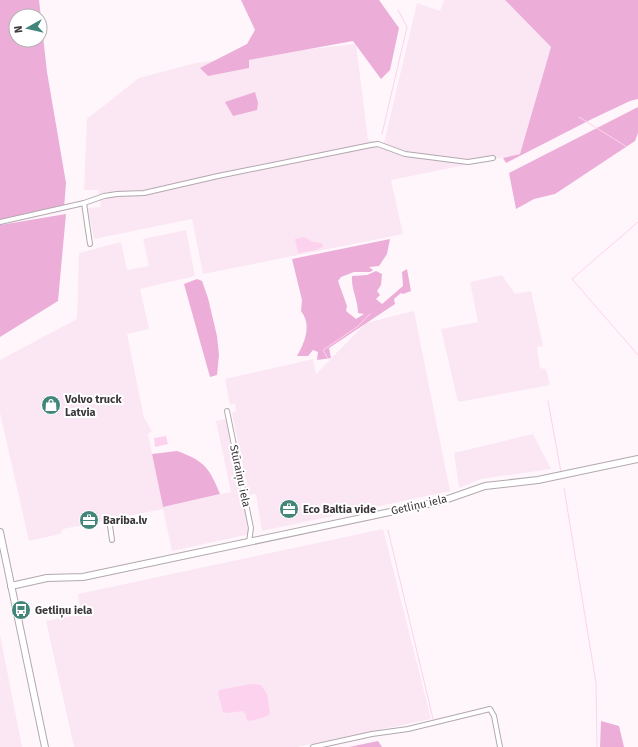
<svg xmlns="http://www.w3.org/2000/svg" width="638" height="747" font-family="'Fira Sans',sans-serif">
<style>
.built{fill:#fae7f3}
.green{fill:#ecaed8;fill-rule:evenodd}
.water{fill:#fdd2ee}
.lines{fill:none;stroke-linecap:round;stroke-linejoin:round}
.stream{stroke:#fdd2ee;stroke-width:1}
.street-casing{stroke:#b2a8af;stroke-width:6}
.secondary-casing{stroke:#b2a8af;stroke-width:8}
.street{stroke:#fff;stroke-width:4}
.secondary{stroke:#fff;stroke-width:6}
.labels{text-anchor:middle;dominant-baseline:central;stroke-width:4;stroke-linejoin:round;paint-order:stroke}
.poi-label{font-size:11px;font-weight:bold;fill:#3b3639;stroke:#fff;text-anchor:start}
.street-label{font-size:11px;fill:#3b3639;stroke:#fff}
</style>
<rect width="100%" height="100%" fill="#fff6fb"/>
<g class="built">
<polygon points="444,0 505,0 551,47 520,154 391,180 403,234 203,274 192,219 94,239 88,208 101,207 98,190 84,190 87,119 139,78 196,63 255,55 356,44 368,140 384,143 417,3 440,11"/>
<polygon points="186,230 195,276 140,289 149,329 127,334 144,418 152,431 148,434 163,507 231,492 216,421 226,419 250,534 172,551 163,509 63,529 60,534 29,541 0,413 0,360 77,319 79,253 121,242 127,270 149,266 143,239"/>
<polygon points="502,275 515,294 531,291 543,346 537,347 540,368 546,369 550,385 458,402 441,329 478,322 470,282"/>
<polygon points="414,311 450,491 262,531 256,494 249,495 232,413 236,411 235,404 230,405 225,379 313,359 316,374 366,323"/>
<polygon points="533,434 551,469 481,479 459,488 454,453"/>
<polygon points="383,529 431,719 297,747 74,747 46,621 81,614 78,594"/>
<polygon points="0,635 22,747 0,747"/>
</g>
<g class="green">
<path d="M 0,0 L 39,0 L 47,72 L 66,183 L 64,208 L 0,222 ZM 16,16 L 40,16 L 40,40 L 16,40 Z"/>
<polygon points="241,0 379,0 399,28 390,70 381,79 353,41 249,60 249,68 208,76 200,68 247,44 255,30"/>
<polygon points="505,0 638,0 638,99 630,101 592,119 506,163 503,158 520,154 551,47"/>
<polygon points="255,92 258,103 257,110 233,116 225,102"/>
<polygon points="638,107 638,133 635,141 555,194 534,199 516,209 509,173"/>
<polygon points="66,214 58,301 0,337 0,225"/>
<path d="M 390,239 L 387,254 L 379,266 L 369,267 L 373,270 L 370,272 L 354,272 L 341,277 L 338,281 L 347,306 L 346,311 L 356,319 L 364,314 L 358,313 C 358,300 351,289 352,276 L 367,275 L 376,271 L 382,274 L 381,285 L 377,291 L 380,295 L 376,299 L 382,304 L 403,286 L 402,272 L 407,269 L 411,291 L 403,294 L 401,293 L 394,299 L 395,304 L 329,348 L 331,358 L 317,360 L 318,352 L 313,350 L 308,356 L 297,356 C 305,342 312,325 301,311 L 302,300 L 292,259 Z"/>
<polygon points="197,279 202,281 208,298 217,336 219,355 217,375 210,377 184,284"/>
<path d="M 177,451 C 205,461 209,468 220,494 L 163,507 L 152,454 Z"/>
<polygon points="601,721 619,726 624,747 600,747"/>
<polygon points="378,741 382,747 349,747"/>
</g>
<g class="water">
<polygon points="304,237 313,242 322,243 323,247 316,250 298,253 295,239"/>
<polygon points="166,436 168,444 155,447 154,438"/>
<polygon points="251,684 261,685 267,694 270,714 265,717 250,721 246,719 246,715 243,711 227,713 223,712 218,693 219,690"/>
</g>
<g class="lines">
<g class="stream">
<polyline points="579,117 627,147"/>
<polyline points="382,134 407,27 398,10"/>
<polyline points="638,222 572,279 638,355"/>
<polyline points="328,359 323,350 357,327 370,314"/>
<polyline points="548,401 561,472"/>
<polyline points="564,488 596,683 597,747"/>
<polyline points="388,530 433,719"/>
</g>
<defs>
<g id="street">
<polyline points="84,203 90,244"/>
<polyline points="0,222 84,203 104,196 117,194 144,193 218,176 371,145 378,144 405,154 468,162 493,158"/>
<polyline points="227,411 251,528 249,542"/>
<polyline points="109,519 112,540"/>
<polyline points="313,747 372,734 408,729 490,709 494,716 500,747"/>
</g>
<g id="secondary">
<polyline points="0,532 45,747"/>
<polyline points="11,586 47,578 83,577 442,501 485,486 538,480 638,459"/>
</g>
</defs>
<use href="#street" class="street-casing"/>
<use href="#secondary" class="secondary-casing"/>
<use href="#street" class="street"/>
<use href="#secondary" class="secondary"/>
</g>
<defs>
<symbol id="shop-disc" viewBox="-11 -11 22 22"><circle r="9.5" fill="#428579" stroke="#fff"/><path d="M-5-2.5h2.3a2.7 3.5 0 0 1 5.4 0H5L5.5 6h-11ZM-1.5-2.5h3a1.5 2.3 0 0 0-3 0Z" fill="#fff"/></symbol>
<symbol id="office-disc" viewBox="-11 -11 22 22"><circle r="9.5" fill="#428579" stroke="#fff"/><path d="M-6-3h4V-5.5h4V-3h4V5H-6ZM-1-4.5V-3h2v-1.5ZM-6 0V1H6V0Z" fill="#fff"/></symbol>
<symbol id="bus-disc" viewBox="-11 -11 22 22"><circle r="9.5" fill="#428579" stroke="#fff"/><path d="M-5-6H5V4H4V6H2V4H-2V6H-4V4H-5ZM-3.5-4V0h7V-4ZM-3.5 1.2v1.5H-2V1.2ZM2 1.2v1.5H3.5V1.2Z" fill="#fff"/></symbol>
</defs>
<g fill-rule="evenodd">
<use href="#shop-disc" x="40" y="394" width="22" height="22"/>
<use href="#office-disc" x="278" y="498" width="22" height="22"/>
<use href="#office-disc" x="78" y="509" width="22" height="22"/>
<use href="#bus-disc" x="10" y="599" width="22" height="22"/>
</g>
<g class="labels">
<g class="poi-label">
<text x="65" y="399">Volvo truck<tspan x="65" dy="13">Latvia</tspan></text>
<text x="303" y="509">Eco Baltia vide</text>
<text x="103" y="520">Bariba.lv</text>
<text x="35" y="610">Getliņu iela</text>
</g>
<g class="street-label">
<text transform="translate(240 476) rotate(78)">Stūraiņu iela</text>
<text transform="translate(419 505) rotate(-13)">Getliņu iela</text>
</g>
</g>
<g transform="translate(28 28) rotate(262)"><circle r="19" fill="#ffffff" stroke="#b1afb0"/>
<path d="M0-3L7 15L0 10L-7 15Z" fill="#428579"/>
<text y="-6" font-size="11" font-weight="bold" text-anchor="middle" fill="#3b3639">N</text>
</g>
</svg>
